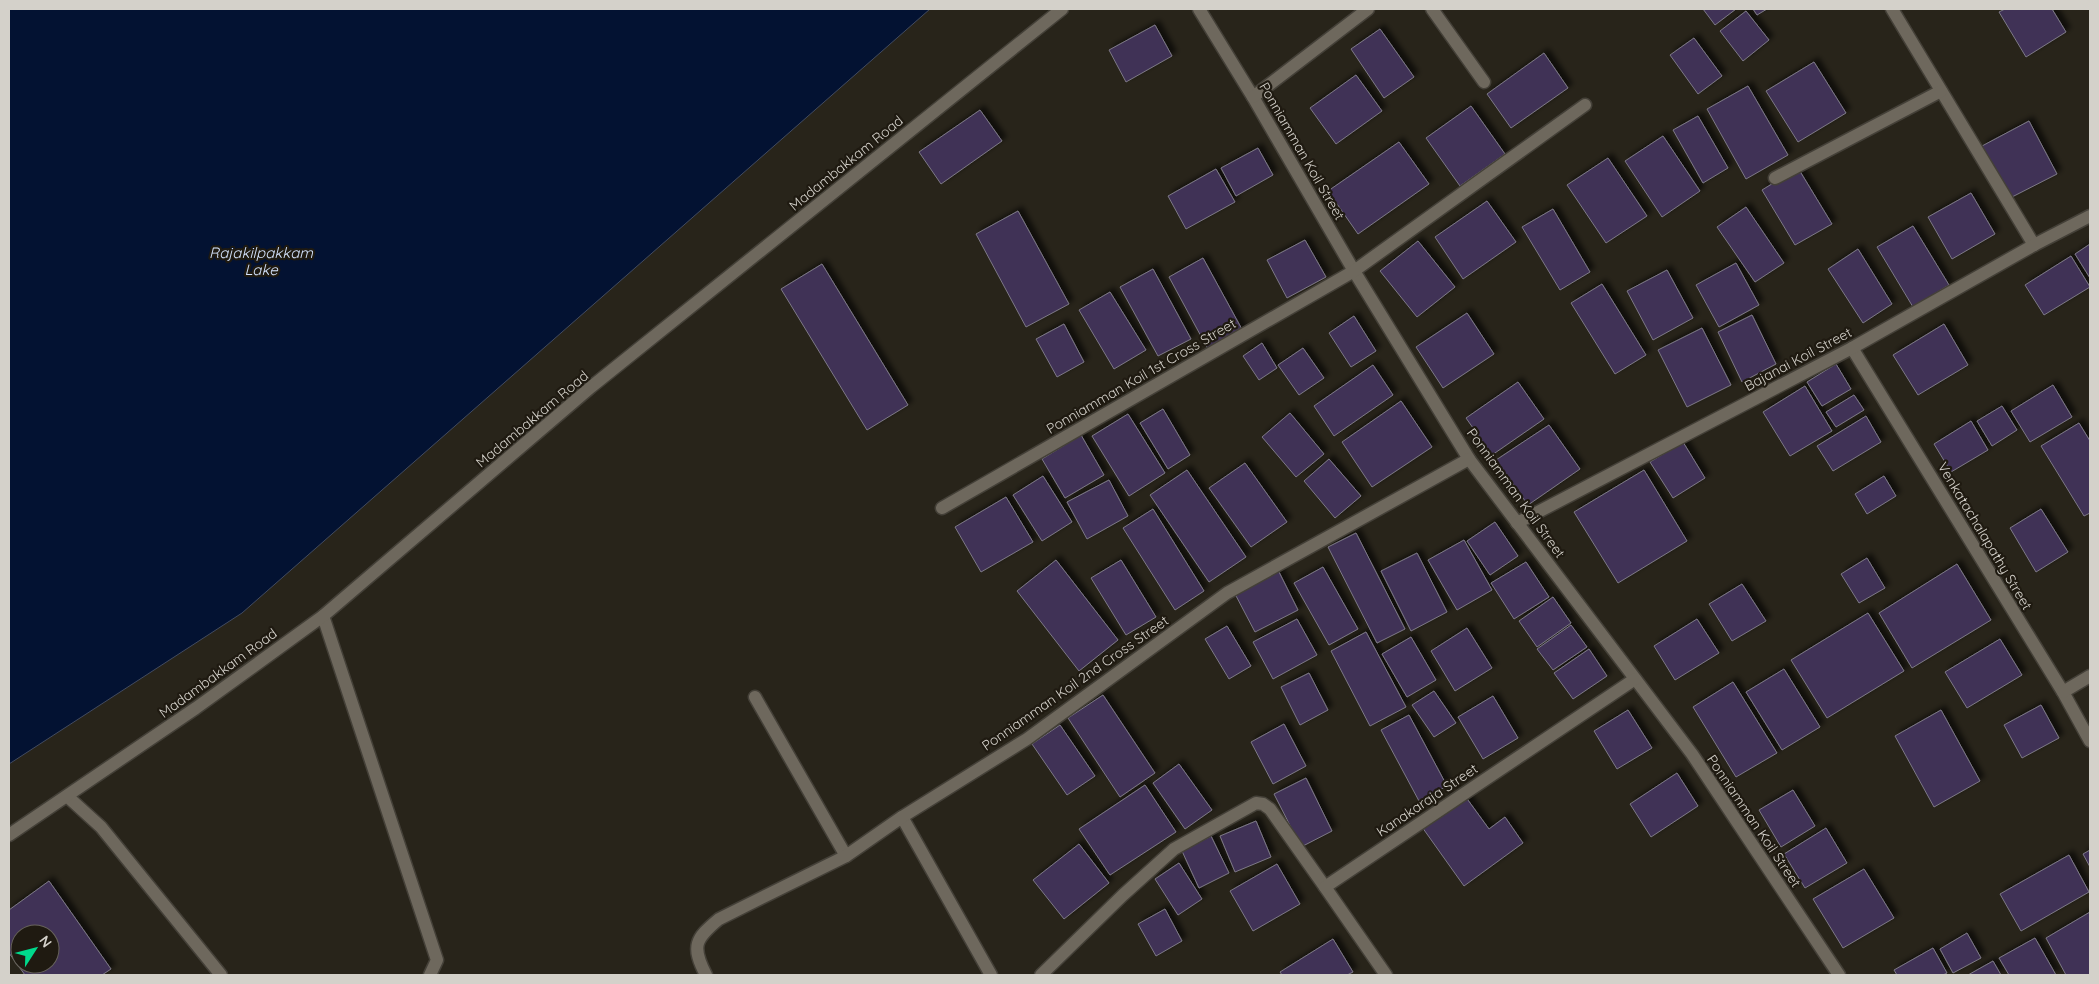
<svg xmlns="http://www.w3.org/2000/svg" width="2099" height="984" font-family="Quicksand,sans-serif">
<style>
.water{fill:#031232;stroke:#424b60}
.building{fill:#3f3157;stroke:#7d7986;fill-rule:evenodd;filter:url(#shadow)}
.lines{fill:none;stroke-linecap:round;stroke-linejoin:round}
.minor-casing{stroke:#444038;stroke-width:15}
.minor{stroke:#6e685d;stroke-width:12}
.labels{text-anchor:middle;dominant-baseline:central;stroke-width:4.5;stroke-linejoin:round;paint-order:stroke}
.street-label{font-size:14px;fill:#d4d1ca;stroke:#1f1a11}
.water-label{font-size:15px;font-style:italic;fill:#d3e2fc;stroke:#1f1a11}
</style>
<defs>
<filter id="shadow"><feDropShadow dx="4.5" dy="-4.5" stdDeviation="2.5" flood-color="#0009"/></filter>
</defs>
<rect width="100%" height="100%" fill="#28241a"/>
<polygon class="water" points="9,9 930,9 242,613 9,764"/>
<g class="building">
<polygon points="1703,9 1736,9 1715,25"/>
<polygon points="1753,9 1767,9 1757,15"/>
<polygon points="2005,9 2052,9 2066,32 2026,57 1999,12"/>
<polygon points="1746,11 1769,40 1743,61 1720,31"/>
<polygon points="1155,25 1172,56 1126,82 1109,50"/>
<polygon points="1380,29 1414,77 1384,98 1351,49"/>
<polygon points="1694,38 1722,76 1698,94 1670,55"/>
<polygon points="1544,53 1568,88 1511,128 1487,94"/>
<polygon points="1814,62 1846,113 1798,142 1766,91"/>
<polygon points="1356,75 1382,111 1336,144 1310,108"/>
<polygon points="1748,86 1788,155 1746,179 1707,109"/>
<polygon points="1471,106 1505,154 1460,186 1426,138"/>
<polygon points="980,110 1002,141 941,184 919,152"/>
<polygon points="1698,116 1728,168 1703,183 1673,130"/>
<polygon points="2029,121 2057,174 2010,198 1982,146"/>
<polygon points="1663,136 1700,191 1662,217 1625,161"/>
<polygon points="1399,142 1429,184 1358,234 1328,191"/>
<polygon points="1258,148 1273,175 1236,196 1221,168"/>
<polygon points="1608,158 1647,216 1606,243 1567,185"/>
<polygon points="1798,168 1832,224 1795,245 1762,190"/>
<polygon points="1216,169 1235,202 1186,229 1168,196"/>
<polygon points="1971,193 1995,234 1952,259 1928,217"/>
<polygon points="1487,201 1516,242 1463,279 1435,237"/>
<polygon points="1746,207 1784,263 1755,282 1717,227"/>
<polygon points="1553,209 1590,272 1560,290 1522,227"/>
<polygon points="1018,211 1069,304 1026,327 976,234"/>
<polygon points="1913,226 1949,285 1913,307 1877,247"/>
<polygon points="1305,240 1326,277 1287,298 1267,260"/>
<polygon points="1418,241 1455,287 1417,317 1380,271"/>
<polygon points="2090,244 2090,278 2075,254"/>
<polygon points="1858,249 1892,304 1863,323 1828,269"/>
<polygon points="2071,256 2090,287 2044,315 2025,285"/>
<polygon points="1203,258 1244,333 1209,351 1169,277"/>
<polygon points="1736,263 1759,305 1719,327 1696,285"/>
<polygon points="822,264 908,405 867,430 781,289"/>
<polygon points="1153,269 1191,339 1158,356 1120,287"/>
<polygon points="1667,270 1693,318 1653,340 1627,291"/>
<polygon points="1602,284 1646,355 1615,374 1571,303"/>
<polygon points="1110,292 1146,350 1114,369 1079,310"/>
<polygon points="1467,313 1494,354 1443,388 1416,347"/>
<polygon points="1752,315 1776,364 1742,382 1718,332"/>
<polygon points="1354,316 1376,351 1351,367 1329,333"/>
<polygon points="1064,324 1084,362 1057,377 1036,339"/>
<polygon points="1944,324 1968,365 1918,395 1893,355"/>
<polygon points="1702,328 1731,385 1687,407 1658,350"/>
<polygon points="1262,343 1277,368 1259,380 1243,356"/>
<polygon points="1303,348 1324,378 1299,395 1278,365"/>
<polygon points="1836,364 1851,389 1822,406 1807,382"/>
<polygon points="1373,365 1393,395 1334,436 1314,406"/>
<polygon points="1518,382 1544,419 1492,455 1466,418"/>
<polygon points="2053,385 2072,417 2030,442 2011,411"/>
<polygon points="1805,386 1832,431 1790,456 1763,412"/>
<polygon points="1854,395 1864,410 1836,427 1826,412"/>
<polygon points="1401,401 1432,447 1372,487 1342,442"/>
<polygon points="2002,406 2017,430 1992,446 1977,421"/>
<polygon points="1163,409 1190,455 1168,469 1140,423"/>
<polygon points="1290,413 1324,454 1296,477 1262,437"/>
<polygon points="1128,414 1165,473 1129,496 1092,436"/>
<polygon points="1866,416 1881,442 1833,471 1817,446"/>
<polygon points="1971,421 1988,450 1951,472 1934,444"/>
<polygon points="2079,423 2090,441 2090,513 2084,516 2041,446"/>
<polygon points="1549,425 1580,469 1528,505 1496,460"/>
<polygon points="1081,435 1104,475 1065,498 1042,459"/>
<polygon points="1683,442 1705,478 1673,498 1650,462"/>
<polygon points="1329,459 1361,496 1335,518 1304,481"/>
<polygon points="1245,463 1287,522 1251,547 1209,488"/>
<polygon points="1187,470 1246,557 1209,582 1150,495"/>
<polygon points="1644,470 1687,541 1618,583 1574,512"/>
<polygon points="1043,476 1072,522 1042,541 1013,495"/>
<polygon points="1884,476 1896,496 1867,514 1855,494"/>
<polygon points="1109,480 1128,516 1087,539 1067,502"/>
<polygon points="1006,497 1033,542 981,572 955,527"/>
<polygon points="1153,509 1204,591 1175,610 1123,528"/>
<polygon points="2041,509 2068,552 2036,572 2010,528"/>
<polygon points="1495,522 1518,556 1490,575 1467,541"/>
<polygon points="1356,533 1405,629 1377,643 1328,547"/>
<polygon points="1464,540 1492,590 1457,610 1428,560"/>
<polygon points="1417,553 1447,612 1411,631 1381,571"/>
<polygon points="1867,558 1885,588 1859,603 1841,574"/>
<polygon points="1056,560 1118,640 1079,671 1017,591"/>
<polygon points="1121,560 1156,617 1126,635 1091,578"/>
<polygon points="1526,562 1549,597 1514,619 1491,583"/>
<polygon points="1957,564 1991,620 1912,668 1879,613"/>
<polygon points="1323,567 1358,629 1329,645 1294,583"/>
<polygon points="1278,570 1298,610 1255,632 1234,592"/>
<polygon points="1742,584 1766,621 1732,641 1709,604"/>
<polygon points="1553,597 1571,623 1537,647 1519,621"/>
<polygon points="1868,613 1904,671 1827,718 1791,660"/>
<polygon points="1297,619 1317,655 1273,679 1253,642"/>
<polygon points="1697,619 1719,653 1675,680 1654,646"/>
<polygon points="1571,625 1587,647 1553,670 1537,649"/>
<polygon points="1227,626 1251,666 1229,679 1205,639"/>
<polygon points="1467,628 1492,668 1455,691 1431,651"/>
<polygon points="1366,632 1406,707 1370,726 1331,651"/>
<polygon points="1411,637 1436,680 1407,697 1382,654"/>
<polygon points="2000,639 2022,675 1967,708 1945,672"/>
<polygon points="1589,649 1607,676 1573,699 1554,673"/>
<polygon points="1784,669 1820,727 1782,750 1746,692"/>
<polygon points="1309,673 1328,710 1300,725 1281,687"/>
<polygon points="1733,682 1777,753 1736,777 1693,707"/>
<polygon points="1434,691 1456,723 1434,737 1412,705"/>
<polygon points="1103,695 1155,773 1120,797 1068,718"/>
<polygon points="1493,696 1518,738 1483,759 1458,717"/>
<polygon points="2041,705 2059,738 2022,758 2004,725"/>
<polygon points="1628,710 1652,748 1617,769 1594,731"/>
<polygon points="1941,710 1980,781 1934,807 1895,736"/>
<polygon points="1409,715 1447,786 1419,801 1381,730"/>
<polygon points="1284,724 1306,766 1273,784 1251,742"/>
<polygon points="1060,725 1095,776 1067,795 1032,744"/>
<polygon points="1179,764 1212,810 1185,829 1153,783"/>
<polygon points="1677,773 1698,806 1651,837 1630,804"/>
<polygon points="1306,778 1332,831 1301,847 1274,794"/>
<polygon points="1145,785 1176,832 1110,875 1079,829"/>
<polygon points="1793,790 1815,826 1781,847 1759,810"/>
<polygon points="1465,796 1489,829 1505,817 1523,843 1464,886 1422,827"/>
<polygon points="1256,821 1271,857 1235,872 1220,836"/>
<polygon points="1826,828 1847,863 1805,888 1784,854"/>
<polygon points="1211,836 1229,873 1199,888 1182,851"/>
<polygon points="1079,844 1109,883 1064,919 1033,880"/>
<polygon points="2090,850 2090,867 2083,854"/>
<polygon points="2069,855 2089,892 2021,931 2000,894"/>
<polygon points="1179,863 1202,899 1178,915 1155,879"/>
<polygon points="1277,864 1300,904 1253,931 1230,891"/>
<polygon points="1864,869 1894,918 1843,948 1813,899"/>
<path d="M 49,881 L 111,969 L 102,975 L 25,975 L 9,953 L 9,910 ZM 20,934 L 50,934 L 50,964 L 20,964 Z"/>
<polygon points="1165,909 1182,941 1156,956 1138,924"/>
<polygon points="2090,912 2090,975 2066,975 2046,938"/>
<polygon points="1967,933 1981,958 1953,973 1940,949"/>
<polygon points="2035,938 2056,975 2009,975 1999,958"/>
<polygon points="1333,939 1353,972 1347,975 1282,975 1280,972"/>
<polygon points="1933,948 1947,973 1943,975 1897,975 1894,970"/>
<polygon points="1993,961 2001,975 1968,975"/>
</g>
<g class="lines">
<defs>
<g id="minor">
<polyline points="1199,9 1253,97 1354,271 1469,459 1692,754 1839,975"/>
<polyline points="1432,9 1484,82"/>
<polyline points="1892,9 2034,245"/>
<polyline points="1253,97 1368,9"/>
<polyline points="1775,178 1941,91"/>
<polyline points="1852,348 2063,692 2090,741"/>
<polyline points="942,508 1354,271 1585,105"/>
<polyline points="1517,523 1852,348 2034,245 2090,216"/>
<polyline points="323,616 437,960 430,975"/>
<polyline points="2063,692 2090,676"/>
<polyline points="755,697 846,856"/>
<polyline points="68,797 101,827 221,975"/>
<polyline points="902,817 991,975"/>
<polyline points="9,835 196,708 323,616 591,387 1062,9"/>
<path d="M 706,975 C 691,946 695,939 719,919 L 846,856 L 902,817 L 1027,739 L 1227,593 L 1469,459"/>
<polyline points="1041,975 1123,895 1174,849 1256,803 1263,804 1270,809 1325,887"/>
<polyline points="1386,975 1325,887 1635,679"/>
</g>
</defs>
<use href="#minor" class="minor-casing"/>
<use href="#minor" class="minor"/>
</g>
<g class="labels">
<g class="street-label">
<text transform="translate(1302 151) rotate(60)">Ponniamman Koil Street</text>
<text transform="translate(846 163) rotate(-39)">Madambakkam Road</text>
<text transform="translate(1798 359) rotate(-28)">Bajanai Koil Street</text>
<text transform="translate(1141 376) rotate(-30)">Ponniamman Koil 1st Cross Street</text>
<text transform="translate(532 419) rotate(-40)">Madambakkam Road</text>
<text transform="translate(1516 493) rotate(54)">Ponniamman Koil Street</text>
<text transform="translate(1985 536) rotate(59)">Venkatachalapathy Street</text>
<text transform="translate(218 673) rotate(-36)">Madambakkam Road</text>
<text transform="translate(1075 683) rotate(-35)">Ponniamman Koil 2nd Cross Street</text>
<text transform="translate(1427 800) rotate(-34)">Kanakaraja Street</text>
<text transform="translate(1754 821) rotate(56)">Ponniamman Koil Street</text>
</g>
<g class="water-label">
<text x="261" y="252">Rajakilpakkam<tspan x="261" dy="17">Lake</tspan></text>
</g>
</g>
<rect width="2099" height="984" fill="none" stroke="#d4d1ca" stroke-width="20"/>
<g transform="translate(35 949) rotate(54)"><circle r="24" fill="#1f1a11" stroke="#67635b"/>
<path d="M0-4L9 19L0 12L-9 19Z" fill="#00d98c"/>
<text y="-8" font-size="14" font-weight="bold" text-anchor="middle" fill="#d4d1ca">N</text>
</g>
</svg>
